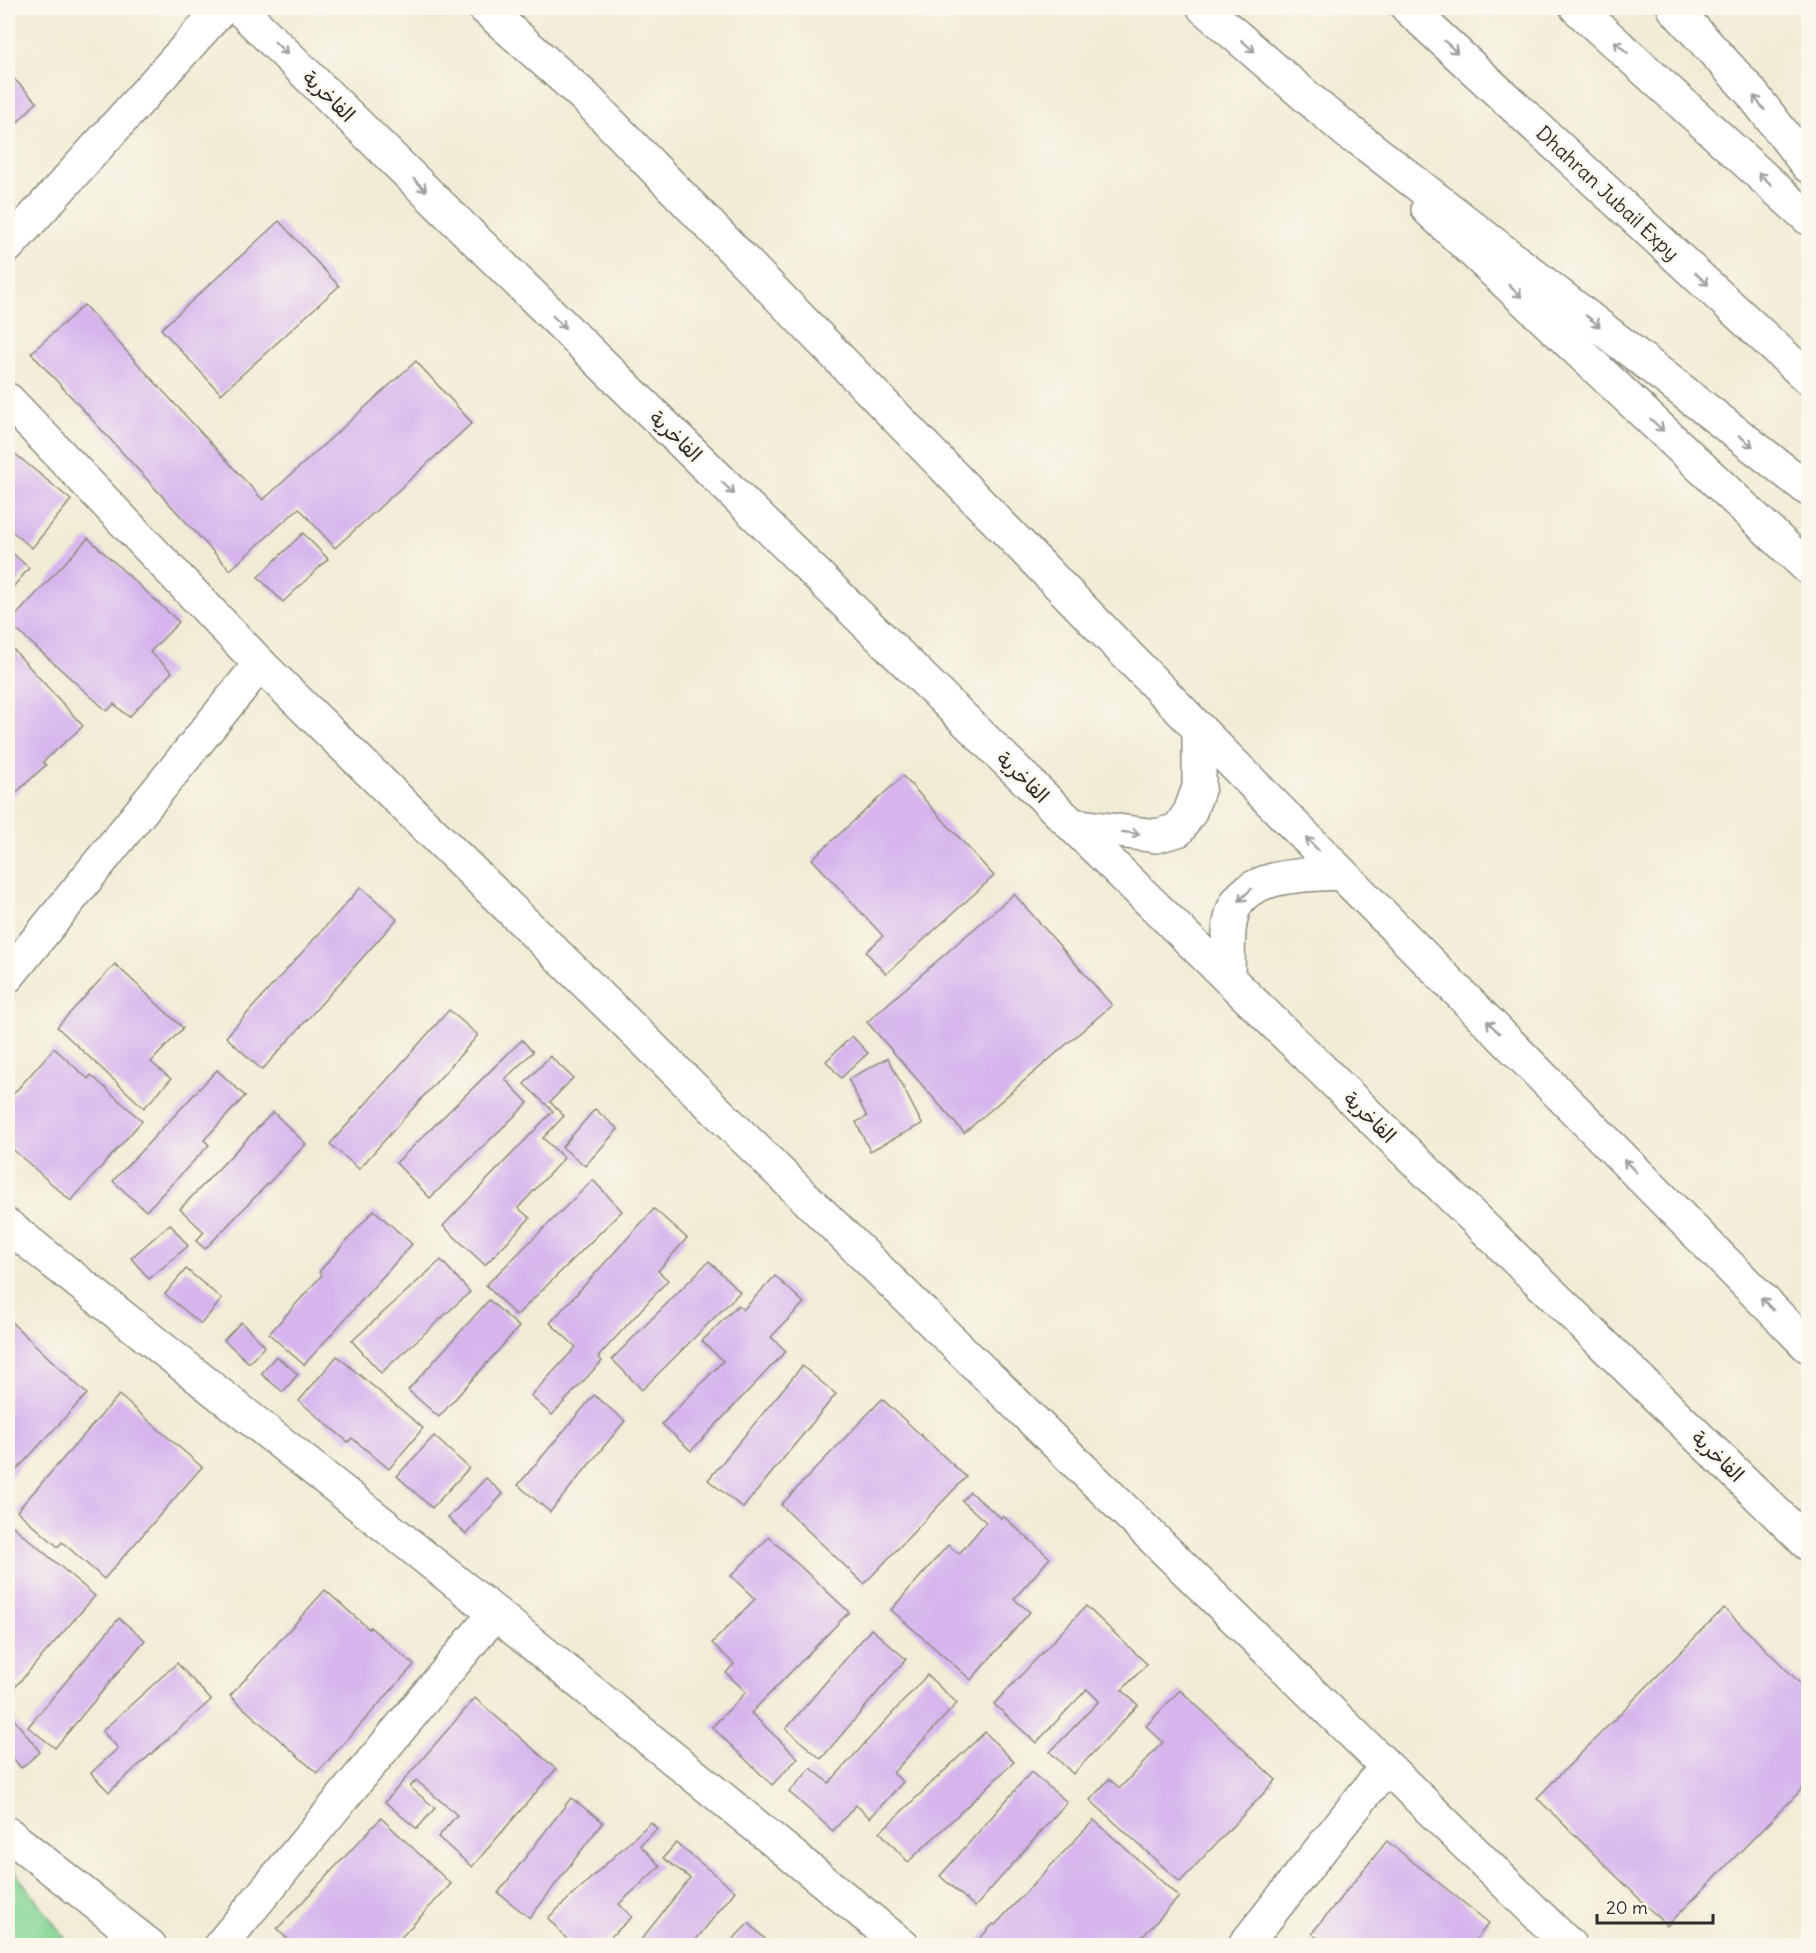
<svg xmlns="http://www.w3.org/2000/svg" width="1816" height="1953" font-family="Delius,'Playpen Sans Arabic',sans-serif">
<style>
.green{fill:#86d797;stroke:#588161;stroke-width:1.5}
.building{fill:#d6b5ed}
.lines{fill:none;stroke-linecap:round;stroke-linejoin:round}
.street-casing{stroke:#8e8c80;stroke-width:36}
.secondary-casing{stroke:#8e8c80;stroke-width:36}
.primary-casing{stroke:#8e8c80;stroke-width:36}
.highway-casing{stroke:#8e8c80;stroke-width:36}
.street{stroke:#fff;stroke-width:33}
.secondary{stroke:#fff;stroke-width:33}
.primary{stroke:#fff;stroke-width:33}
.highway{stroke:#fff;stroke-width:33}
.oneway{stroke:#a0a0a0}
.labels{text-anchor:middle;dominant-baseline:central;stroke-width:4.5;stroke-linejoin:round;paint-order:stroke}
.street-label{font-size:20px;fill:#2b2b2b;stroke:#fbf7ec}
</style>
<rect width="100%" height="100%" fill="#fbf7ec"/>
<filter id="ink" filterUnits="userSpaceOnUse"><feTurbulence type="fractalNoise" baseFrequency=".0167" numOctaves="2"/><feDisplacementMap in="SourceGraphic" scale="12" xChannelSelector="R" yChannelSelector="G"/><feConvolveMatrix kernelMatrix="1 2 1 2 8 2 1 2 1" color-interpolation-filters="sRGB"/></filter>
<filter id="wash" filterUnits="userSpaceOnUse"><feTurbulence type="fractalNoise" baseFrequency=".008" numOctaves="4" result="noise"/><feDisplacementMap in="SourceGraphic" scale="24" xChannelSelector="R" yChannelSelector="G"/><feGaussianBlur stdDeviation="1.35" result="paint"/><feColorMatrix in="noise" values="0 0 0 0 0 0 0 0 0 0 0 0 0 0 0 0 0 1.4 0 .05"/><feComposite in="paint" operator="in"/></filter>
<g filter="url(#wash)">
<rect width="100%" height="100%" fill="#f1ecd5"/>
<polygon class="green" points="8,1863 70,1945 71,1945 8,1945"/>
<g id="blocks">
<g class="building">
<polygon points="8,73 37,102 8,132"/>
<polygon points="279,221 339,286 221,394 161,329"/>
<polygon points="84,305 263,500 416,361 472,423 335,548 299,508 230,570 31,353"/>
<polygon points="8,448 71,500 32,548 8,528"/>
<polygon points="303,533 328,559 283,602 258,577"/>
<polygon points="88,538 179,622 150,652 172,672 129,717 114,704 107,711 9,623"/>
<polygon points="8,549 29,568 8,593"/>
<polygon points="12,648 83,726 43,762 46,765 8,800 8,653"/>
<polygon points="903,776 994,876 886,974 866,952 883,936 812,859"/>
<polygon points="361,887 397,919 262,1070 226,1037"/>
<polygon points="1014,894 1112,1005 964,1133 867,1022"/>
<polygon points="115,964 183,1028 151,1062 171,1079 144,1108 57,1027"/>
<polygon points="449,1010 478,1035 359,1169 330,1144"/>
<polygon points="852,1036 868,1053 841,1078 826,1061"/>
<polygon points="522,1040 533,1052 505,1079 528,1103 430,1198 396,1163"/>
<polygon points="54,1048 88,1079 91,1075 142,1121 71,1201 8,1145 8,1100"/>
<polygon points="550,1056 573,1078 550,1102 564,1116 543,1138 564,1158 518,1208 530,1218 485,1265 443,1226 553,1111 524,1084"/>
<polygon points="888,1058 922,1124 870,1151 856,1122 867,1117 848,1079"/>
<polygon points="217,1070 245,1096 204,1140 209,1145 146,1211 113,1181"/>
<polygon points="595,1109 618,1129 585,1166 562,1147"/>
<polygon points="273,1112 306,1144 205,1249 196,1241 204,1232 180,1209"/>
<polygon points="593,1180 622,1211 516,1316 486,1285"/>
<polygon points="654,1209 687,1238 658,1271 668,1280 598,1357 602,1361 552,1415 531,1396 576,1347 550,1323"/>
<polygon points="374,1210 412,1244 304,1365 269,1334 322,1275 319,1272"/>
<polygon points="170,1224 188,1246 149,1279 131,1258"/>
<polygon points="441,1260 470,1292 381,1373 352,1341"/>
<polygon points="709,1261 740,1292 642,1390 612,1359"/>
<polygon points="186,1269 222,1299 201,1324 165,1294"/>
<polygon points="775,1276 804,1303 771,1337 786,1351 691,1451 662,1424 723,1361 702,1341 738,1305 743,1310"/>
<polygon points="489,1300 519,1327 439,1417 408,1390"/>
<polygon points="8,1319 87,1394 8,1479"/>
<polygon points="241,1322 265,1346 249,1363 224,1340"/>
<polygon points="276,1356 298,1374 283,1392 261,1374"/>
<polygon points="337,1356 423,1428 389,1469 352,1438 348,1442 299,1401"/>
<polygon points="802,1366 836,1394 743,1508 708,1480"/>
<polygon points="119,1395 202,1467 104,1579 62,1542 58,1547 17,1511"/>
<polygon points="594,1395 625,1421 550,1512 518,1485"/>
<polygon points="882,1399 966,1477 864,1584 781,1505"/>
<polygon points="434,1436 469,1468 432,1508 397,1476"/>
<polygon points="486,1478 503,1494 466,1534 448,1518"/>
<polygon points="970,1492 1001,1518 1003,1516 1050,1558 1014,1599 1030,1612 971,1680 891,1610 948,1545 959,1554 986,1522 962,1501"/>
<polygon points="13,1526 95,1596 16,1686 8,1678 8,1533"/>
<polygon points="769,1537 849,1612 751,1713 798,1758 772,1785 712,1727 746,1692 726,1673 734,1664 712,1643 755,1599 731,1576"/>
<polygon points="325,1590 369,1629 370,1627 414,1665 317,1773 230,1696"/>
<polygon points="1086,1606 1147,1664 1122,1690 1138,1705 1073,1774 1050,1752 1099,1701 1087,1689 1036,1743 994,1704"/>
<polygon points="1724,1608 1808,1691 1808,1783 1667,1926 1537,1798"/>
<polygon points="119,1618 145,1640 55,1748 28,1727"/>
<polygon points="871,1629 906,1659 821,1759 786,1729"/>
<polygon points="177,1663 211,1700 109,1792 91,1773 118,1748 102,1731"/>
<polygon points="927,1675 957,1703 893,1773 903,1782 870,1818 856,1805 833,1831 789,1792 811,1768 829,1783"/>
<polygon points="1180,1690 1276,1780 1180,1882 1090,1800 1109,1779 1120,1788 1163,1742 1146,1726"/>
<polygon points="475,1698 556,1769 472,1867 438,1837 457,1815 416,1780 410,1787 435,1808 417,1829 385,1802"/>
<polygon points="8,1712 40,1752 21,1768 8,1752"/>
<polygon points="985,1732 1014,1762 908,1862 880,1832"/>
<polygon points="1031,1772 1067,1802 975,1907 940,1876"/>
<polygon points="571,1798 603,1822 530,1918 498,1893"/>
<polygon points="381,1818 451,1884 393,1946 295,1946 277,1929"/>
<polygon points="1094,1820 1179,1897 1134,1946 973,1946 993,1924 995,1925"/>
<polygon points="651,1822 657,1829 640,1845 660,1866 619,1904 632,1917 601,1946 573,1946 548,1918"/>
<polygon points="1387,1841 1489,1923 1471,1946 1327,1946 1312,1933"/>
<polygon points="676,1843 735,1891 691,1946 636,1946 690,1878 663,1858"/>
<polygon points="749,1923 772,1946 726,1946"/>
</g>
</g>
</g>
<g filter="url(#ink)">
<use href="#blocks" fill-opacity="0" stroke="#8e8c80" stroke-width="1.5"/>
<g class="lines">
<defs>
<g id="street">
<polyline points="8,246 222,8"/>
<polyline points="8,400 260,664 1570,1946"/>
<polyline points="8,976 260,664"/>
<polyline points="8,1226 495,1613 903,1946"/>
<polyline points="8,1834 150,1946"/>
<polyline points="220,1946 495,1613"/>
<polyline points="1244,1946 1386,1767"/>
</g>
<g id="secondary">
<polyline points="239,8 1228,978 1808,1544"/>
<polyline points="485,8 585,97 1199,729 1808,1346"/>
<polyline points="1073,825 1156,836 1178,830 1190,812 1199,787 1199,729"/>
<path d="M 1228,978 C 1229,956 1226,929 1234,908 C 1249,873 1309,875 1341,873"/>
</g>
<g id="primary">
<polyline points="1204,8 1352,136"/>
<polyline points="1428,209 1808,568"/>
</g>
<g id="highway">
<polyline points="1408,8 1808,378"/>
<polyline points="1577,8 1808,218"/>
<polyline points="1674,8 1750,91 1808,166"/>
<polyline points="1331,117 1808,489"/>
</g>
</defs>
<use href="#street" class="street-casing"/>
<use href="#secondary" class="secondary-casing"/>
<use href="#primary" class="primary-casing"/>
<use href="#highway" class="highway-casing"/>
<use href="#street" class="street"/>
<use href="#secondary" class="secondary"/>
<use href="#primary" class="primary"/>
<use href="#highway" class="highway"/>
</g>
<defs><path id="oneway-shaft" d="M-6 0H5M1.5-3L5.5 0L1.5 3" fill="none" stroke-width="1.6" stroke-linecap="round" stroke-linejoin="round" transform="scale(1.5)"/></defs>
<g class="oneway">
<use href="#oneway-shaft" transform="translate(1248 46) rotate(41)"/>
<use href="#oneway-shaft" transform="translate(1451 47) rotate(43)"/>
<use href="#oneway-shaft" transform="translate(1621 47) rotate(-138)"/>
<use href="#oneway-shaft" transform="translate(281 48) rotate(44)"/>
<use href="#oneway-shaft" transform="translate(1759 103) rotate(-128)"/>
<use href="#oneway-shaft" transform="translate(1765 179) rotate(-138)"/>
<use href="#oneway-shaft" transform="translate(420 185) rotate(44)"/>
<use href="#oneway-shaft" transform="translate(1702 279) rotate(43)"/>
<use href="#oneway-shaft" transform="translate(1515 291) rotate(43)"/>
<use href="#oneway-shaft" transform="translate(1593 321) rotate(38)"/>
<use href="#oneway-shaft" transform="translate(559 322) rotate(44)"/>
<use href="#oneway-shaft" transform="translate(1657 425) rotate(43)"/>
<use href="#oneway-shaft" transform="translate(1746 441) rotate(38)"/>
<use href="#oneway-shaft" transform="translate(728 488) rotate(44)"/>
<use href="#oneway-shaft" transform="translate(1131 833) rotate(7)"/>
<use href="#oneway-shaft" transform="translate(1312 844) rotate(-135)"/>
<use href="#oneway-shaft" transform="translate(1245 895) rotate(136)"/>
<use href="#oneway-shaft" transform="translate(1493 1027) rotate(-135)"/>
<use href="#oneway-shaft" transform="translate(1630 1166) rotate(-135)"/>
<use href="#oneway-shaft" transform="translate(1767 1304) rotate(-135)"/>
</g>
</g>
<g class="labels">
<g class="street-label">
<text transform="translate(329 96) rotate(44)">الفاخرية</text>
<text transform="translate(1608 193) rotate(43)">Dhahran Jubail Expy</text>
<text transform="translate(676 436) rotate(44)">الفاخرية</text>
<text transform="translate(1023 777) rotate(44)">الفاخرية</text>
<text transform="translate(1370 1117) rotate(44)">الفاخرية</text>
<text transform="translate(1718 1456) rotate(44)">الفاخرية</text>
</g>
</g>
<rect width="1816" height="1953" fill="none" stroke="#fbf7ec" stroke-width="30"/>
<path d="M1597 1914v9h116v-9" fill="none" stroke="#2b2b2b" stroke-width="3"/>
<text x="1606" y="1914" font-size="18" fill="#2b2b2b" stroke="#fbf7ec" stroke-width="4.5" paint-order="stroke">20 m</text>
</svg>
